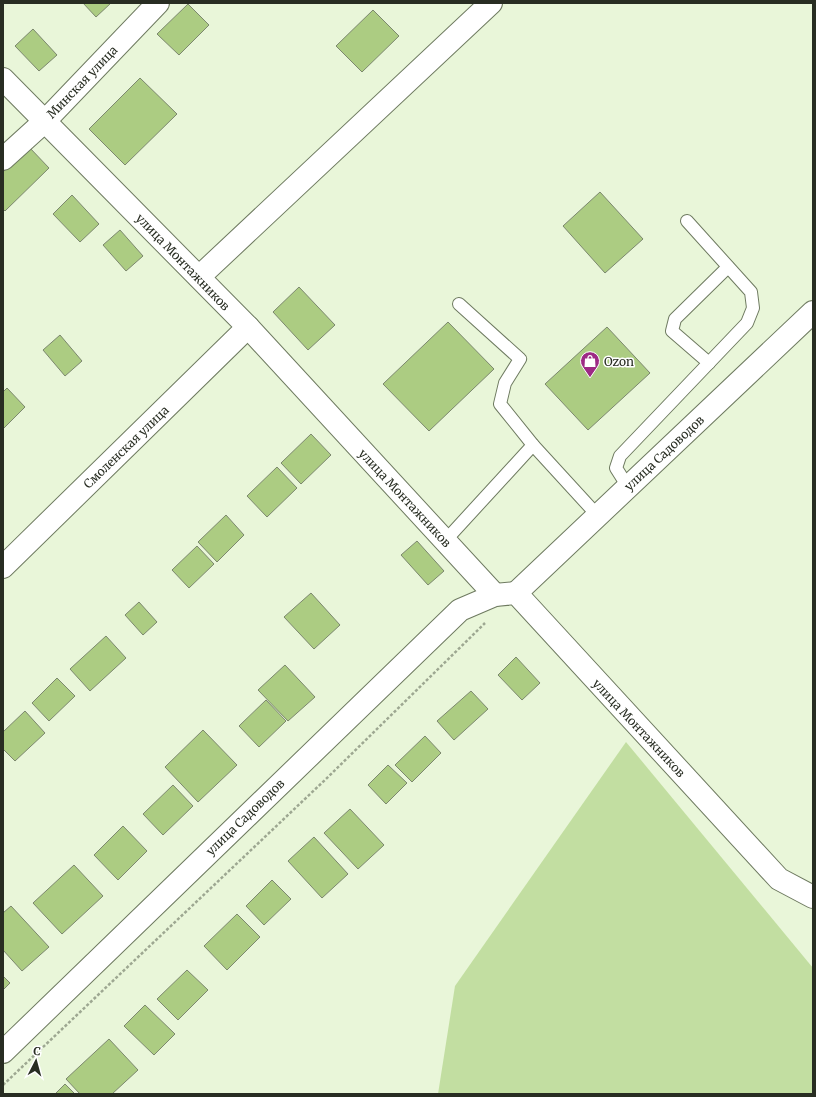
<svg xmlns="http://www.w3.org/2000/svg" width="816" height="1097" font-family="Merriweather,serif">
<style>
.green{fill:#c2dea1}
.building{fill:#accc82;stroke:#7c886e}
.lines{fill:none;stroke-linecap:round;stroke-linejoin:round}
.lane-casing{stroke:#6e7a60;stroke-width:14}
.street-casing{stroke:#6e7a60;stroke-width:24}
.secondary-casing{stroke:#6e7a60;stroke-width:24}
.path{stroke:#9da791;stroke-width:2.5;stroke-dasharray:3 2;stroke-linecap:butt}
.lane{stroke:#fff;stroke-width:12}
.street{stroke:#fff;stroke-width:22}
.secondary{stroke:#fff;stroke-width:22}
.labels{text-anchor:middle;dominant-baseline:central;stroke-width:3;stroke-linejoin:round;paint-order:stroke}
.street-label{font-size:12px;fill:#282d22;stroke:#fff}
.poi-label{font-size:12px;fill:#282d22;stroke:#fff;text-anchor:start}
</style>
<rect width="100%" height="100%" fill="#e9f6d9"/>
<polygon class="green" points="626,742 813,968 813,1094 438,1094 455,986"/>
<g class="building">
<polygon points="83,3 111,3 96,17"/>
<polygon points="188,4 209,25 179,55 157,34"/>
<polygon points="373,10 399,36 362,72 336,46"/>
<polygon points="33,29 57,55 39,71 15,46"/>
<polygon points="140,78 177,114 125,165 89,129"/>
<polygon points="29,147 49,168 5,211 3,209 3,172"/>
<polygon points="600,192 643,239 605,273 563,226"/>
<polygon points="72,195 99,224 80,242 53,214"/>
<polygon points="120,230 143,256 126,271 103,245"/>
<polygon points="299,287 335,325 308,350 273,312"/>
<polygon points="448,322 494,369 429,431 383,384"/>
<polygon points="607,327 650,373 588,430 545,384"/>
<polygon points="60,335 82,361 65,376 43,350"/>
<polygon points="7,388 25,407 3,429 3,392"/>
<polygon points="311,434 331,455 301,484 281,463"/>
<polygon points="277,467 297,488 267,517 247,496"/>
<polygon points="226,515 244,535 217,562 198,542"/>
<polygon points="417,541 444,571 428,585 401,555"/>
<polygon points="197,546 214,564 189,588 172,570"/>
<polygon points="311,593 340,625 314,649 284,617"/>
<polygon points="139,602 157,622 143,635 125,615"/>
<polygon points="106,636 126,658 90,691 70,669"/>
<polygon points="516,657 540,683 522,700 498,675"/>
<polygon points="285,665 315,697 288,721 258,690"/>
<polygon points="57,678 75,696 49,721 32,703"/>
<polygon points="471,691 488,709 454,740 437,721"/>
<polygon points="266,700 286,721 259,747 239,726"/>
<polygon points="25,711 45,733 15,761 3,749 3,732"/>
<polygon points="203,730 237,765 198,802 165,767"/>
<polygon points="425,736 441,753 412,782 395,765"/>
<polygon points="388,765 407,783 386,804 368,785"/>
<polygon points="173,785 193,806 163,835 143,814"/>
<polygon points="350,809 384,845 358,869 324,833"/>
<polygon points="123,826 147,851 118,880 94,855"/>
<polygon points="314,837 348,874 322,898 288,861"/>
<polygon points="74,865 103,896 62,934 33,903"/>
<polygon points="272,880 291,899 264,925 246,906"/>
<polygon points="11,906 49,947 22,971 3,950 3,913"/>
<polygon points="237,914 260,937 227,970 204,946"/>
<polygon points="187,970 208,990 178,1020 157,999"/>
<polygon points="3,976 10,983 3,990"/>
<polygon points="145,1005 175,1034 154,1055 124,1026"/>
<polygon points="109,1039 138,1070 112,1094 80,1094 66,1079"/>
<polygon points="65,1084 75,1094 55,1094"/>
</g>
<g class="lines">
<defs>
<g id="lane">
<polyline points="459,304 520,359 505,383 500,404 533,445 598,516"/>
<polyline points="709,363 672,331 675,319 728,267"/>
<polyline points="628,487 616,468 620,456 747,323 753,308 751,292 687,221"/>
<polyline points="445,541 533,445"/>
</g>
<g id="street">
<polyline points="3,159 45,121 158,3"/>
<polyline points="199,277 491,3"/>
<polyline points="3,567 248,327"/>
<polyline points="516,593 813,312"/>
</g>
<g id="secondary">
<polyline points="3,79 248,327 495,595"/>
<polyline points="3,1052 460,610 495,595 516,593 779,879 813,897"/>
</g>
</defs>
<use href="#lane" class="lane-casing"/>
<use href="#street" class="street-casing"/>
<use href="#secondary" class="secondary-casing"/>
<polyline class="path" points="3,1085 326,779 485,623"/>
<use href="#lane" class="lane"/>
<use href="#street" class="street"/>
<use href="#secondary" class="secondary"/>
</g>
<defs>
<symbol id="shop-pin" viewBox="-11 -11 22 30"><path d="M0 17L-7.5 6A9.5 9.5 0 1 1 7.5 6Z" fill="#9d2a85" stroke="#fff"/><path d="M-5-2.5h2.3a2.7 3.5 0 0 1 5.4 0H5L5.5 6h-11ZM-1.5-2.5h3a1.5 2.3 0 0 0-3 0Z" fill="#fff"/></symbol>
</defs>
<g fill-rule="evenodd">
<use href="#shop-pin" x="579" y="350" width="22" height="30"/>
</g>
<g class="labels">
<g class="street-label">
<text transform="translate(82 82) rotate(-46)">Минская улица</text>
<text transform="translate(183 262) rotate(46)">улица Монтажников</text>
<text transform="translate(126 447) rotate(-44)">Смоленская улица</text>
<text transform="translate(664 453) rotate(-43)">улица Садоводов</text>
<text transform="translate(405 498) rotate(47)">улица Монтажников</text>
<text transform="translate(639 728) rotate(47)">улица Монтажников</text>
<text transform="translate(245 817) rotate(-44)">улица Садоводов</text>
</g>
<g class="poi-label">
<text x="604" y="361">Ozon</text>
</g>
</g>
<rect width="816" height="1097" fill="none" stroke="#282d22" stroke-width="8"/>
<g transform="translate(36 1061) rotate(6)" stroke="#ffffff" stroke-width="3" paint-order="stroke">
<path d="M0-3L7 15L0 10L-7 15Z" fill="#282d22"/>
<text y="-6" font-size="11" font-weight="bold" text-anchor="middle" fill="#282d22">С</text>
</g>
</svg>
